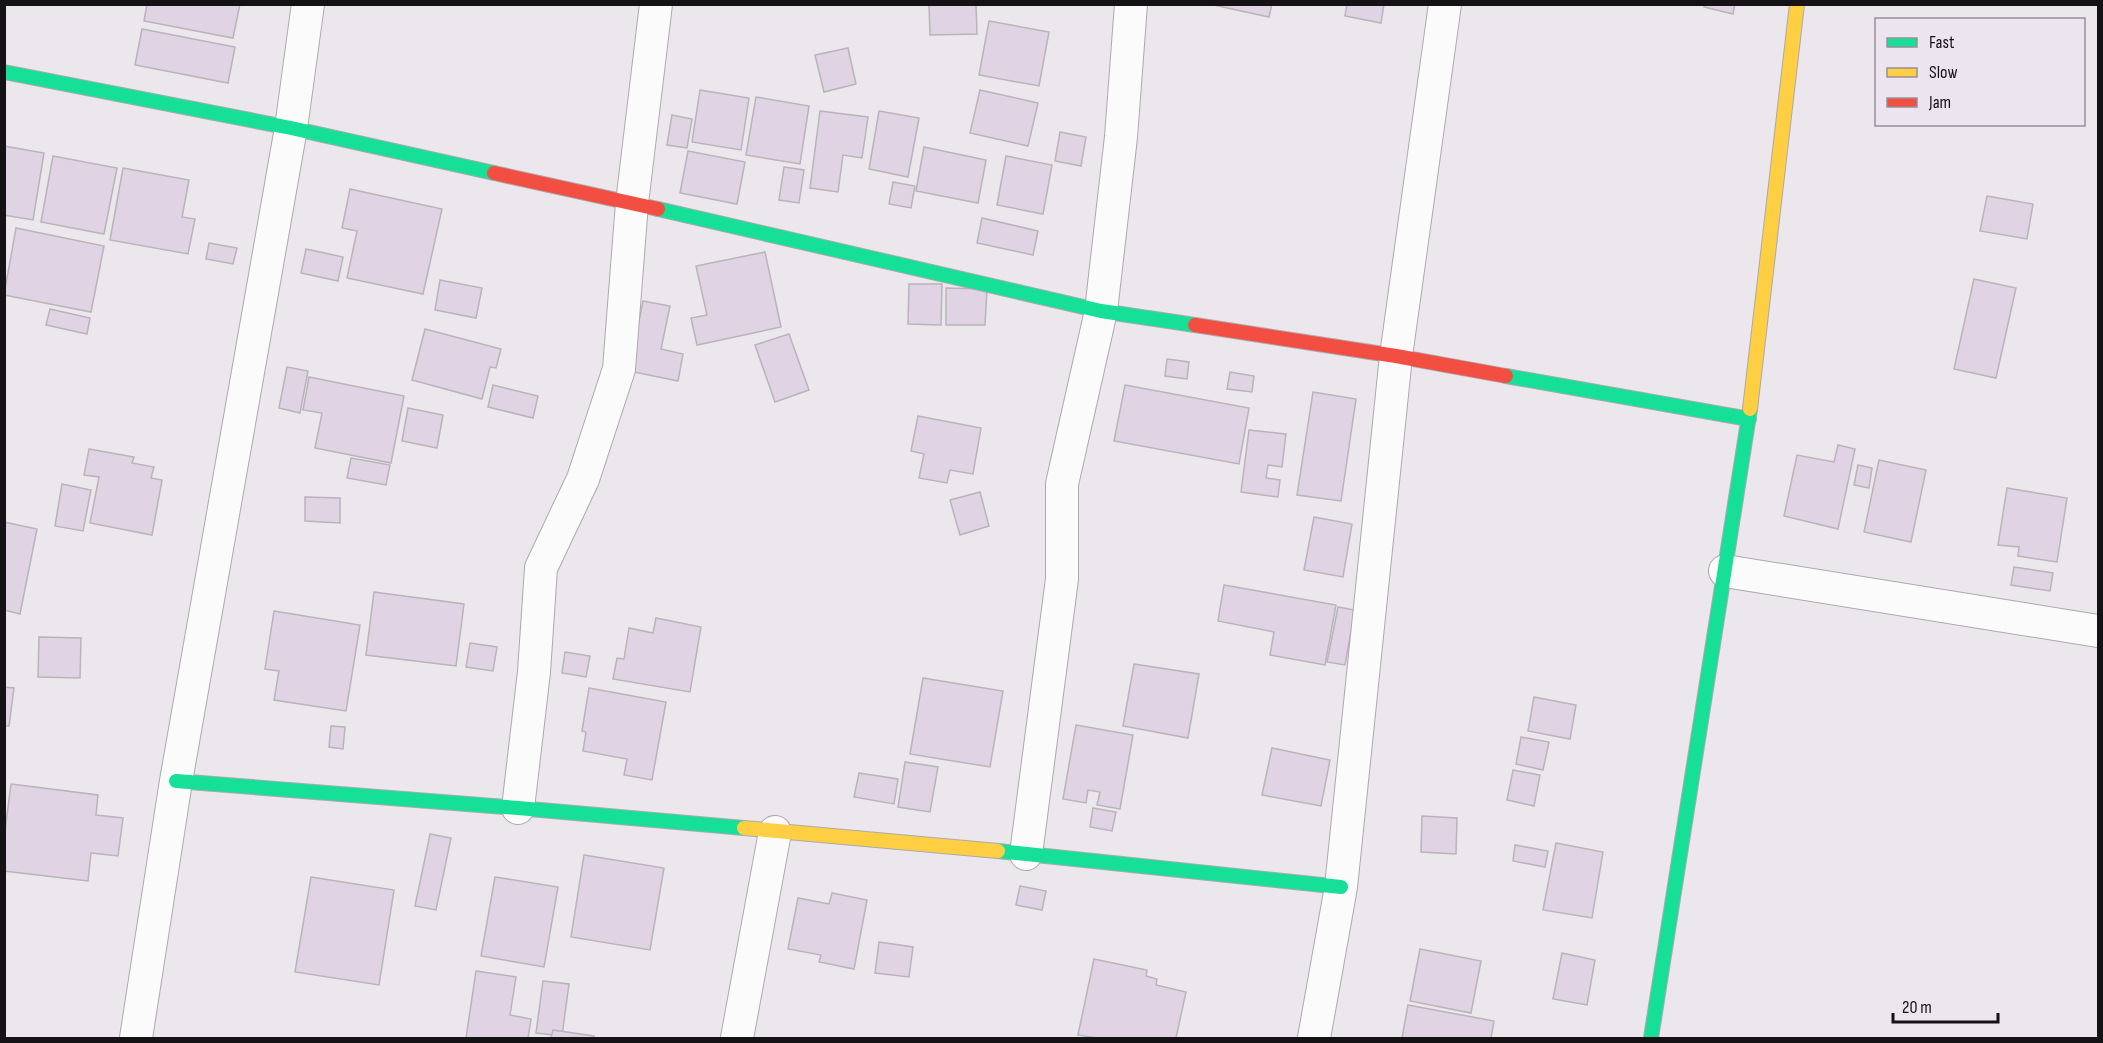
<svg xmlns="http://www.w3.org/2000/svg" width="2103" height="1043" font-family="'Sofia Sans Condensed',sans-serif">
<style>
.building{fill:#dfd3e4;stroke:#b8b4b9;stroke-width:1.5}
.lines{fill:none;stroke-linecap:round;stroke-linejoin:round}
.street-casing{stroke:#aca9ad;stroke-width:34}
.fast-casing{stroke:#aca9ad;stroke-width:16}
.slow-casing{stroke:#aca9ad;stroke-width:16}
.jam-casing{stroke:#aca9ad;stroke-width:16}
.street{stroke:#fcfbfc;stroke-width:32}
.fast{stroke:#16e098;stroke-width:14}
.slow{stroke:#ffcf43;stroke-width:14}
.jam{stroke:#f24e42;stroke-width:14}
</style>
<rect width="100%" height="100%" fill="#ebe7ec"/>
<g class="building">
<polygon points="147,4 240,4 233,38 144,21"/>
<polygon points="929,4 976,4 977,34 930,35"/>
<polygon points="1209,4 1272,4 1269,17"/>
<polygon points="1347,4 1384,4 1381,23 1345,16"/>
<polygon points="1705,4 1735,4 1733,14 1704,7"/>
<polygon points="989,21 1049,32 1039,86 979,75"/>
<polygon points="142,29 235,47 228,83 135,65"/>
<polygon points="848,48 856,84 824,92 815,55"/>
<polygon points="700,90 749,98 741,150 692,142"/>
<polygon points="980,90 1038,103 1028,146 970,133"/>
<polygon points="756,97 809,106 800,164 746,155"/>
<polygon points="820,111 868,117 862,158 843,155 838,192 810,188"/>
<polygon points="879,111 919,118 908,177 869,169"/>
<polygon points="672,115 692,119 687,148 667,145"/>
<polygon points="1060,132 1086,137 1081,166 1055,161"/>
<polygon points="4,146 44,153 33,220 4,215"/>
<polygon points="924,147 986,160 978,203 916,191"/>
<polygon points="688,151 745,162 737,204 680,193"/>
<polygon points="53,156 117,168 104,234 41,222"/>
<polygon points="1006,156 1052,165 1043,214 997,205"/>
<polygon points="784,167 804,170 799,203 779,200"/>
<polygon points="123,168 189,180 182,217 195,219 188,254 110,240"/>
<polygon points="893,182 915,186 911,208 889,204"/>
<polygon points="350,189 442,209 423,294 347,278 357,231 342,228"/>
<polygon points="1987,196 2033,204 2027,239 1980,231"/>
<polygon points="982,218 1038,231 1033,255 977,243"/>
<polygon points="16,228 104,246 91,312 4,295"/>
<polygon points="209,243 237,248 233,264 206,259"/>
<polygon points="306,249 343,257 338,281 301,273"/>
<polygon points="765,252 781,327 697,345 691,318 707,315 696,266"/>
<polygon points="1974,279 2016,288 1996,378 1954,369"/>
<polygon points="440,280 482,288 476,318 435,310"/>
<polygon points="909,284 942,284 941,325 908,324"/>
<polygon points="946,288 987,289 985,325 946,325"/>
<polygon points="643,301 670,306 661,349 683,354 678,381 629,371"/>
<polygon points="50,309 90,318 87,334 46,325"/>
<polygon points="425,329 501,349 496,368 490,367 482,399 412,380"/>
<polygon points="789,334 809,390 775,402 755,345"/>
<polygon points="1167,359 1189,362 1187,379 1165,376"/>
<polygon points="287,367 308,371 300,413 279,408"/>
<polygon points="1230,372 1254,376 1252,392 1227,389"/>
<polygon points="309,377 404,396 391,463 315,448 322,413 303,410"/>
<polygon points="493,385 538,396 533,418 488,407"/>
<polygon points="1125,385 1249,408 1239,464 1114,441"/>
<polygon points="1313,392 1356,399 1341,501 1297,495"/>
<polygon points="408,408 443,415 437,448 402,441"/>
<polygon points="918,416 981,428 973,474 950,470 947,483 919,478 924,454 911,451"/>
<polygon points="1249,430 1286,434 1282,467 1268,465 1266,478 1280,480 1278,497 1241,492"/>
<polygon points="1838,445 1855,449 1838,529 1784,516 1797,455 1834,462"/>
<polygon points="89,449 134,457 132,463 154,467 151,478 162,480 152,535 90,523 99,477 84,475"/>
<polygon points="351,458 390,465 386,485 347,478"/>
<polygon points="1879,460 1926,470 1911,542 1864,532"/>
<polygon points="1858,465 1872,468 1869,488 1854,485"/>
<polygon points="62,484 91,490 83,531 55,526"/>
<polygon points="2007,488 2067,498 2057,562 2018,556 2019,547 1998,545"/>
<polygon points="980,492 989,526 960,535 950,500"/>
<polygon points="305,497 340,498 340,523 305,521"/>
<polygon points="1314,517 1352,524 1343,577 1304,570"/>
<polygon points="4,522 37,529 20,614 4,610"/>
<polygon points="2014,567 2053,573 2050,591 2011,585"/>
<polygon points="1224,585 1336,605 1325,665 1270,655 1274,632 1218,621"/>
<polygon points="374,592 464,604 456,666 366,655"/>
<polygon points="1338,607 1355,610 1345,665 1327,662"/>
<polygon points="274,611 360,625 346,711 274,700 279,671 265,669"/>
<polygon points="656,618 701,627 690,692 613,679 617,658 624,659 629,628 653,633"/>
<polygon points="39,637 81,638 80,678 38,677"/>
<polygon points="470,643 497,647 493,671 466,667"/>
<polygon points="565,652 590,656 586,677 562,673"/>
<polygon points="1134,664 1199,674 1188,738 1123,726"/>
<polygon points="923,678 1003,691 990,767 910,754"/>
<polygon points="4,687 14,688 9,726 4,726"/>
<polygon points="589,688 666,702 652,780 624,775 627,759 583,751 586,732 582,731"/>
<polygon points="1534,697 1576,705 1570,739 1528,731"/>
<polygon points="1076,725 1133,735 1120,809 1097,805 1100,792 1088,790 1086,803 1063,799"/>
<polygon points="331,726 345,727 343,749 329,747"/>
<polygon points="1521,737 1549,742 1543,770 1516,764"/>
<polygon points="1272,748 1330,760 1321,806 1262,795"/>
<polygon points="905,762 938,767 930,812 898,807"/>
<polygon points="1513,770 1540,775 1534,806 1507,800"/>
<polygon points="859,773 898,779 894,804 854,797"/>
<polygon points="11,784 98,795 96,815 123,818 118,856 91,853 88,881 4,871 4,839"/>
<polygon points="1093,808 1116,812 1112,831 1090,827"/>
<polygon points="1422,816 1457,818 1456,854 1421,852"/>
<polygon points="430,834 451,838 436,910 415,906"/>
<polygon points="1556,843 1603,852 1592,918 1543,910"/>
<polygon points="1515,845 1548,851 1545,867 1513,861"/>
<polygon points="584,855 664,868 650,950 571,937"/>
<polygon points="311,877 394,890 379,985 295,972"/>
<polygon points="495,877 558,887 544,967 481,956"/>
<polygon points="1020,886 1046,891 1042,910 1016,905"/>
<polygon points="832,893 867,900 854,969 819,962 821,955 788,949 798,898 829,904"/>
<polygon points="879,942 913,947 909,977 875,973"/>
<polygon points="1420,949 1481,961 1471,1013 1410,1001"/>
<polygon points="1562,953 1595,960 1587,1005 1553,999"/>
<polygon points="1094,959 1147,970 1146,976 1157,979 1156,985 1186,992 1176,1038 1097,1038 1078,1035"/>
<polygon points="476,971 516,977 510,1015 531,1019 528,1038 466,1038"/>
<polygon points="543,981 569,984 562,1036 536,1033"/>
<polygon points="1408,1005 1494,1021 1491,1038 1402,1038"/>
<polygon points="553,1030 594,1036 594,1038 551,1038"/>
</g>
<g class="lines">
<defs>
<g id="street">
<polyline points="1725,571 2098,631"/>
<polyline points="518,808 534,672 541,568 583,479 619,369 632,203 656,4"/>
<polyline points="1026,854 1062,579 1062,484 1101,311 1121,137 1131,4"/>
<polyline points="136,1038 176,781 291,128 308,4"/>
<polyline points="737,1038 775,832"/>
<polyline points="1314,1038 1341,887 1396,356 1445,4"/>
</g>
<g id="fast">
<polyline points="4,72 291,128 494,173"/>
<polyline points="658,209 1101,311 1195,325"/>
<polyline points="1506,376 1749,419"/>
<polyline points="176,781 518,808 744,828"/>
<polyline points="998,851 1341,887"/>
<polyline points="1651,1038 1750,409"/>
</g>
<g id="slow">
<polyline points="1750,409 1797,4"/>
<polyline points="744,828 998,851"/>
</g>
<g id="jam">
<polyline points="494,173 658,209"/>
<polyline points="1195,325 1396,356 1506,376"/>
</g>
</defs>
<use href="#street" class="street-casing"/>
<use href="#fast" class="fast-casing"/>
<use href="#slow" class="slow-casing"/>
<use href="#jam" class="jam-casing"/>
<use href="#street" class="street"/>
<use href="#fast" class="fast"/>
<use href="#slow" class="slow"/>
<use href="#jam" class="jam"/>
</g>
<rect width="2103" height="1043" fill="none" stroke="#151216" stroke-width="12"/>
<rect x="1875" y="18" width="210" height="108" fill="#ece4ef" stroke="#969098" stroke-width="1.5"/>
<rect x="1887" y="38" width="30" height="9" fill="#16e098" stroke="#969098" stroke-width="1.5"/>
<text x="1929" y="48" font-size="18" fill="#151216">Fast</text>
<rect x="1887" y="68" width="30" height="9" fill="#ffcf43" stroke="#969098" stroke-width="1.5"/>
<text x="1929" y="78" font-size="18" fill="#151216">Slow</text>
<rect x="1887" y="98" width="30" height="9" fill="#f24e42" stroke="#969098" stroke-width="1.5"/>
<text x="1929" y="108" font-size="18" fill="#151216">Jam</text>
<path d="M1893 1013v9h105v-9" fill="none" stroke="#151216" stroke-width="3"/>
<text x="1902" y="1013" font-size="18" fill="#151216" stroke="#ece4ef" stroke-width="4.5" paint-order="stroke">20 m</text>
</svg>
